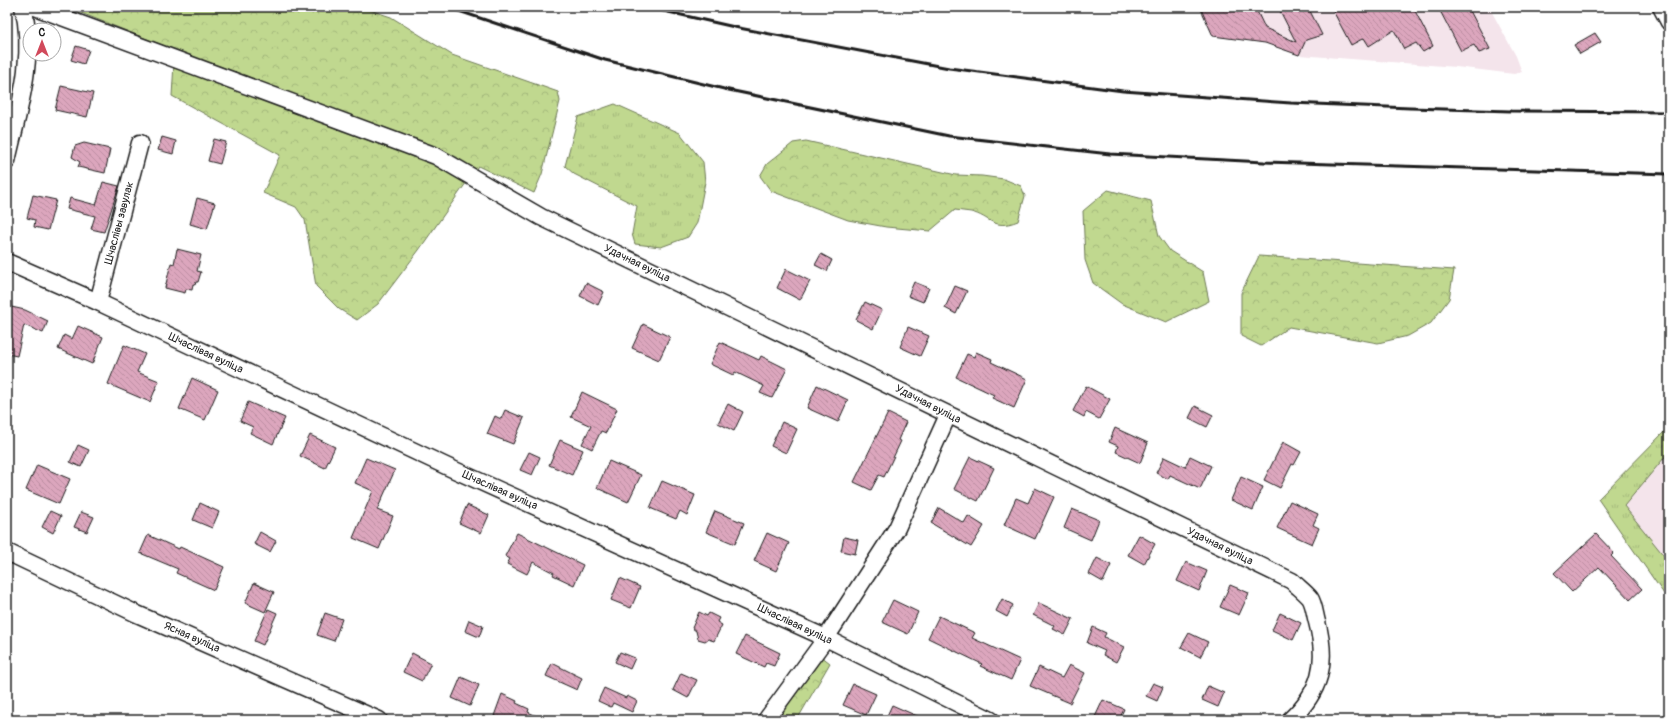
<svg xmlns="http://www.w3.org/2000/svg" width="1676" height="727" font-family="Pangolin,sans-serif">
<style>
.built{fill:#f4e4eb}
.grass{fill:url(#grass-tufts);stroke:#6e7a56}
.forest{fill:url(#forest-crowns);stroke:#6e7a56}
.building{fill:url(#building-back-hatch);stroke:#1c1c1c}
.lines{fill:none;stroke-linecap:round;stroke-linejoin:round}
.minor-casing{stroke:#1c1c1c;stroke-width:19}
.minor{stroke:#fff;stroke-width:16}
.rail{stroke:#1c1c1c;stroke-width:3}
.labels{text-anchor:middle;dominant-baseline:central;stroke-width:3;stroke-linejoin:round;paint-order:stroke}
.street-label{font-size:11px;fill:#1c1c1c;stroke:#fff}
</style>
<defs>
<pattern id="grass-tufts" width="24" height="20" patternUnits="userSpaceOnUse"><rect width="24" height="20" fill="#c0d88f"/><path d="M3 7l-1-3M5 7V3M7 7l1-3M15 17l-1-3M17 17v-4M19 17l1-3" fill="none" stroke="#a4b97b"/></pattern>
<pattern id="forest-crowns" width="20" height="18" patternUnits="userSpaceOnUse"><rect width="20" height="18" fill="#c0d88f"/><path d="M2 6a3 3 0 1 1 6 0M12 15a3 3 0 1 1 6 0" fill="none" stroke="#a4b97b"/></pattern>
<pattern id="building-back-hatch" width="6" height="6" patternUnits="userSpaceOnUse"><rect width="6" height="6" fill="#dca6bd"/><path d="M-1 5l2 2M0 0l6 6M5-1l2 2" fill="none" stroke="#bc8ea2"/></pattern>
</defs>
<rect width="100%" height="100%" fill="#fff"/>
<filter id="ink" filterUnits="userSpaceOnUse"><feTurbulence type="fractalNoise" baseFrequency=".025" numOctaves="2"/><feDisplacementMap in="SourceGraphic" scale="8" xChannelSelector="R" yChannelSelector="G"/><feConvolveMatrix kernelMatrix="1 2 1 2 8 2 1 2 1" color-interpolation-filters="sRGB"/></filter>
<g filter="url(#ink)">
<g class="built">
<polygon points="1200,7 1489,7 1516,56 1522,72 1514,74 1456,67 1299,55 1265,43 1213,36"/>
<polygon points="1669,427 1669,596 1664,594 1598,499"/>
</g>
<g class="grass">
<polygon points="615,104 680,133 703,162 705,182 697,223 688,237 661,247 635,244 632,234 637,206 574,174 565,166 578,117"/>
<polygon points="1669,427 1669,452 1624,506 1669,562 1669,596 1664,594 1598,499"/>
</g>
<g class="forest">
<polygon points="66,7 361,7 391,17 452,55 558,92 560,101 542,174 534,193 478,166 419,250 378,304 357,320 339,309 316,286 305,220 296,207 263,193 280,155 172,96 174,63 172,49"/>
<path d="M 806,141 L 956,175 L 982,176 L 1004,179 L 1021,186 L 1025,196 L 1018,221 C 993,231 991,217 971,212 C 966,211 960,211 955,210 L 930,231 L 886,227 L 848,220 L 771,191 L 760,176 L 767,164 L 793,143 Z"/>
<polygon points="1108,190 1151,201 1159,236 1170,251 1203,272 1209,301 1166,322 1122,304 1093,283 1085,260 1083,211"/>
<polygon points="1259,256 1454,270 1449,299 1431,323 1408,336 1378,343 1289,327 1261,346 1241,336 1241,293"/>
<polygon points="821,656 830,663 797,720 775,720"/>
</g>
<g class="building">
<polygon points="1200,7 1255,7 1265,28 1296,42 1278,7 1308,7 1322,35 1306,40 1299,55 1265,43 1213,36"/>
<polygon points="1331,7 1413,7 1433,46 1423,52 1416,43 1404,49 1394,30 1369,46 1364,38 1351,45"/>
<polygon points="1438,7 1468,7 1490,49 1479,53 1474,45 1461,51"/>
<polygon points="1595,33 1601,42 1580,54 1574,45"/>
<polygon points="76,46 89,50 84,64 71,60"/>
<polygon points="61,86 93,93 87,117 55,110"/>
<polygon points="162,137 176,141 173,154 158,150"/>
<polygon points="214,139 226,142 220,164 208,161"/>
<polygon points="84,143 110,149 105,173 78,167 80,162 72,157 75,146"/>
<polygon points="103,182 119,186 104,232 91,229 95,216 67,209 70,198 96,205"/>
<polygon points="33,195 56,200 48,230 34,227 35,220 27,218"/>
<polygon points="197,198 215,203 207,229 190,224"/>
<polygon points="177,249 201,255 197,271 201,272 198,282 196,282 195,285 193,284 192,290 186,289 185,293 165,288 171,263 174,264"/>
<polygon points="821,254 832,260 827,271 815,265"/>
<polygon points="786,269 810,281 800,300 777,288"/>
<polygon points="914,282 929,288 923,302 908,296"/>
<polygon points="586,283 604,292 598,305 580,296"/>
<polygon points="955,286 967,291 956,314 945,308"/>
<polygon points="865,302 882,310 873,329 856,320"/>
<polygon points="7,306 25,310 48,321 43,333 24,325 17,356 7,354"/>
<polygon points="643,324 670,337 659,360 632,348"/>
<polygon points="78,326 103,337 92,364 58,349 64,335 72,339"/>
<polygon points="908,327 929,336 920,356 900,347"/>
<polygon points="720,342 759,360 761,356 787,369 772,398 760,393 764,386 735,372 733,375 710,364"/>
<polygon points="124,345 145,354 137,372 159,381 150,402 108,384"/>
<polygon points="976,352 992,359 991,362 1027,379 1014,408 992,398 994,395 956,377 967,354 974,357"/>
<polygon points="192,378 218,390 205,420 179,409"/>
<polygon points="817,385 848,400 838,422 807,408"/>
<polygon points="1086,386 1110,399 1099,419 1086,412 1084,417 1073,411"/>
<polygon points="582,392 617,409 606,433 601,431 592,449 582,444 591,426 571,417"/>
<polygon points="248,402 285,418 273,444 250,433 253,427 240,421"/>
<polygon points="728,404 743,412 734,431 718,423"/>
<polygon points="1195,406 1213,415 1207,427 1189,418"/>
<polygon points="505,410 524,418 513,444 487,434 495,416 501,419"/>
<polygon points="888,413 906,422 898,440 901,441 884,477 879,475 871,490 854,482"/>
<polygon points="782,422 797,429 786,453 771,446"/>
<polygon points="1115,428 1148,443 1140,463 1116,452 1118,446 1109,442"/>
<polygon points="310,435 335,447 325,468 300,456"/>
<polygon points="560,440 583,450 572,475 549,465"/>
<polygon points="1283,442 1301,452 1294,465 1292,464 1280,488 1264,480"/>
<polygon points="78,445 89,450 81,467 70,462"/>
<polygon points="529,452 540,457 532,475 520,470"/>
<polygon points="1190,456 1211,466 1200,489 1170,475 1168,479 1156,473 1164,457 1185,467"/>
<polygon points="970,457 994,468 978,501 954,489"/>
<polygon points="366,458 395,470 377,510 393,516 379,549 353,538 373,491 355,483"/>
<polygon points="609,461 641,475 628,502 597,488"/>
<polygon points="37,465 70,479 59,504 26,490"/>
<polygon points="1241,477 1263,487 1253,510 1231,500"/>
<polygon points="662,481 695,495 687,515 680,511 676,519 650,508"/>
<polygon points="1035,488 1054,497 1035,539 1004,525 1016,498 1028,503"/>
<polygon points="1290,501 1318,514 1313,525 1319,528 1312,544 1277,528"/>
<polygon points="200,503 219,512 212,528 193,520"/>
<polygon points="467,505 489,515 481,533 459,523"/>
<polygon points="939,508 964,523 968,516 984,526 971,547 931,523"/>
<polygon points="1072,509 1099,520 1091,540 1064,528"/>
<polygon points="50,511 61,516 53,533 42,527"/>
<polygon points="715,511 744,523 735,544 706,532"/>
<polygon points="81,512 94,517 87,532 74,527"/>
<polygon points="260,532 276,541 270,552 254,544"/>
<polygon points="517,533 583,565 574,585 553,575 554,573 533,562 527,574 507,564 510,559 505,556"/>
<polygon points="767,533 789,543 776,571 754,561"/>
<polygon points="1596,534 1614,553 1611,556 1642,589 1630,600 1599,567 1572,592 1554,573"/>
<polygon points="148,535 179,549 180,547 224,567 214,590 176,573 178,569 140,553"/>
<polygon points="1139,535 1155,544 1144,564 1128,555"/>
<polygon points="844,537 858,540 855,554 841,551"/>
<polygon points="1097,558 1111,565 1103,582 1089,574"/>
<polygon points="1186,562 1207,571 1199,591 1177,581"/>
<polygon points="620,578 640,587 631,608 611,600"/>
<polygon points="254,583 274,592 265,612 245,603"/>
<polygon points="1230,585 1249,593 1239,615 1220,607"/>
<polygon points="1002,599 1013,605 1007,617 996,611"/>
<polygon points="893,600 918,612 908,634 882,622"/>
<polygon points="1039,603 1073,619 1065,635 1053,629 1055,626 1033,615"/>
<polygon points="268,609 277,613 263,645 254,641"/>
<polygon points="699,612 707,616 709,613 719,618 717,622 722,625 714,641 708,639 705,641 698,639 696,631 692,628"/>
<polygon points="325,613 342,619 334,641 317,635"/>
<polygon points="1280,613 1301,623 1293,640 1272,630"/>
<polygon points="939,616 975,633 972,638 1020,660 1011,680 980,666 982,664 928,638"/>
<polygon points="469,620 483,626 479,637 465,631"/>
<polygon points="1093,627 1106,633 1104,637 1124,647 1116,662 1103,655 1105,651 1087,643"/>
<polygon points="1189,633 1208,642 1200,657 1181,647"/>
<polygon points="745,636 780,653 774,666 766,663 764,667 736,654"/>
<polygon points="620,652 635,658 630,669 615,662"/>
<polygon points="412,653 431,663 422,681 403,672"/>
<polygon points="552,663 582,678 577,690 546,676"/>
<polygon points="1069,665 1085,673 1070,703 1030,686 1039,667 1062,678"/>
<polygon points="681,673 697,680 688,698 673,690"/>
<polygon points="461,677 479,685 470,706 452,698"/>
<polygon points="1153,683 1163,687 1157,701 1146,696"/>
<polygon points="853,684 876,694 866,715 843,705"/>
<polygon points="1208,686 1224,693 1218,707 1202,700"/>
<polygon points="604,688 626,698 627,696 637,701 632,712 613,703 611,707 598,701"/>
<polygon points="502,694 517,701 516,703 529,709 528,712 545,720 504,720 494,716"/>
<polygon points="1103,700 1124,709 1119,720 1100,720 1095,717"/>
<polygon points="892,705 926,720 885,720"/>
</g>
<g class="lines">
<defs>
<g id="minor">
<path d="M 35,7 L 436,156 L 541,217 L 1292,581 C 1298,587 1305,592 1310,598 C 1314,604 1315,615 1317,622 C 1328,663 1321,691 1290,720"/>
<polyline points="1661,7 1669,22"/>
<path d="M 7,161 C 18,111 36,58 23,7"/>
<polyline points="7,262 98,302 448,467 826,638 991,720"/>
<polyline points="98,302 140,143"/>
<polyline points="7,552 137,614 379,720"/>
<polyline points="766,720 826,638 897,528 948,415"/>
</g>
</defs>
<use href="#minor" class="minor-casing"/>
<use href="#minor" class="minor"/>
<g class="rail">
<polyline points="447,7 605,60 724,89 949,136 1110,154 1264,162 1669,174"/>
<polyline points="646,7 739,28 949,68 1123,91 1291,103 1410,108 1511,111 1669,112"/>
</g>
</g>
</g>
<g class="labels">
<g class="street-label">
<text transform="translate(119 223) rotate(-75)">Шчаслівы завулак</text>
<text transform="translate(637 263) rotate(26)">Удачная вуліца</text>
<text transform="translate(206 353) rotate(25)">Шчаслівая вуліца</text>
<text transform="translate(928 404) rotate(27)">Удачная вуліца</text>
<text transform="translate(500 490) rotate(24)">Шчаслівая вуліца</text>
<text transform="translate(1220 546) rotate(26)">Удачная вуліца</text>
<text transform="translate(795 624) rotate(25)">Шчаслівая вуліца</text>
<text transform="translate(192 637) rotate(24)">Ясная вуліца</text>
</g>
</g>
<rect width="1676" height="727" fill="none" stroke="#fff" stroke-width="24"/>
<rect x="12" y="12" width="1652" height="703" fill="none" stroke="#1c1c1c" stroke-width="1.5" filter="url(#ink)"/>
<g transform="translate(42 42)"><circle r="19" fill="#ffffff" stroke="#a4a4a4"/>
<path d="M0-3L7 15L0 10L-7 15Z" fill="#d1495b"/>
<text y="-6" font-size="11" font-weight="bold" text-anchor="middle" fill="#1c1c1c">С</text>
</g>
</svg>
